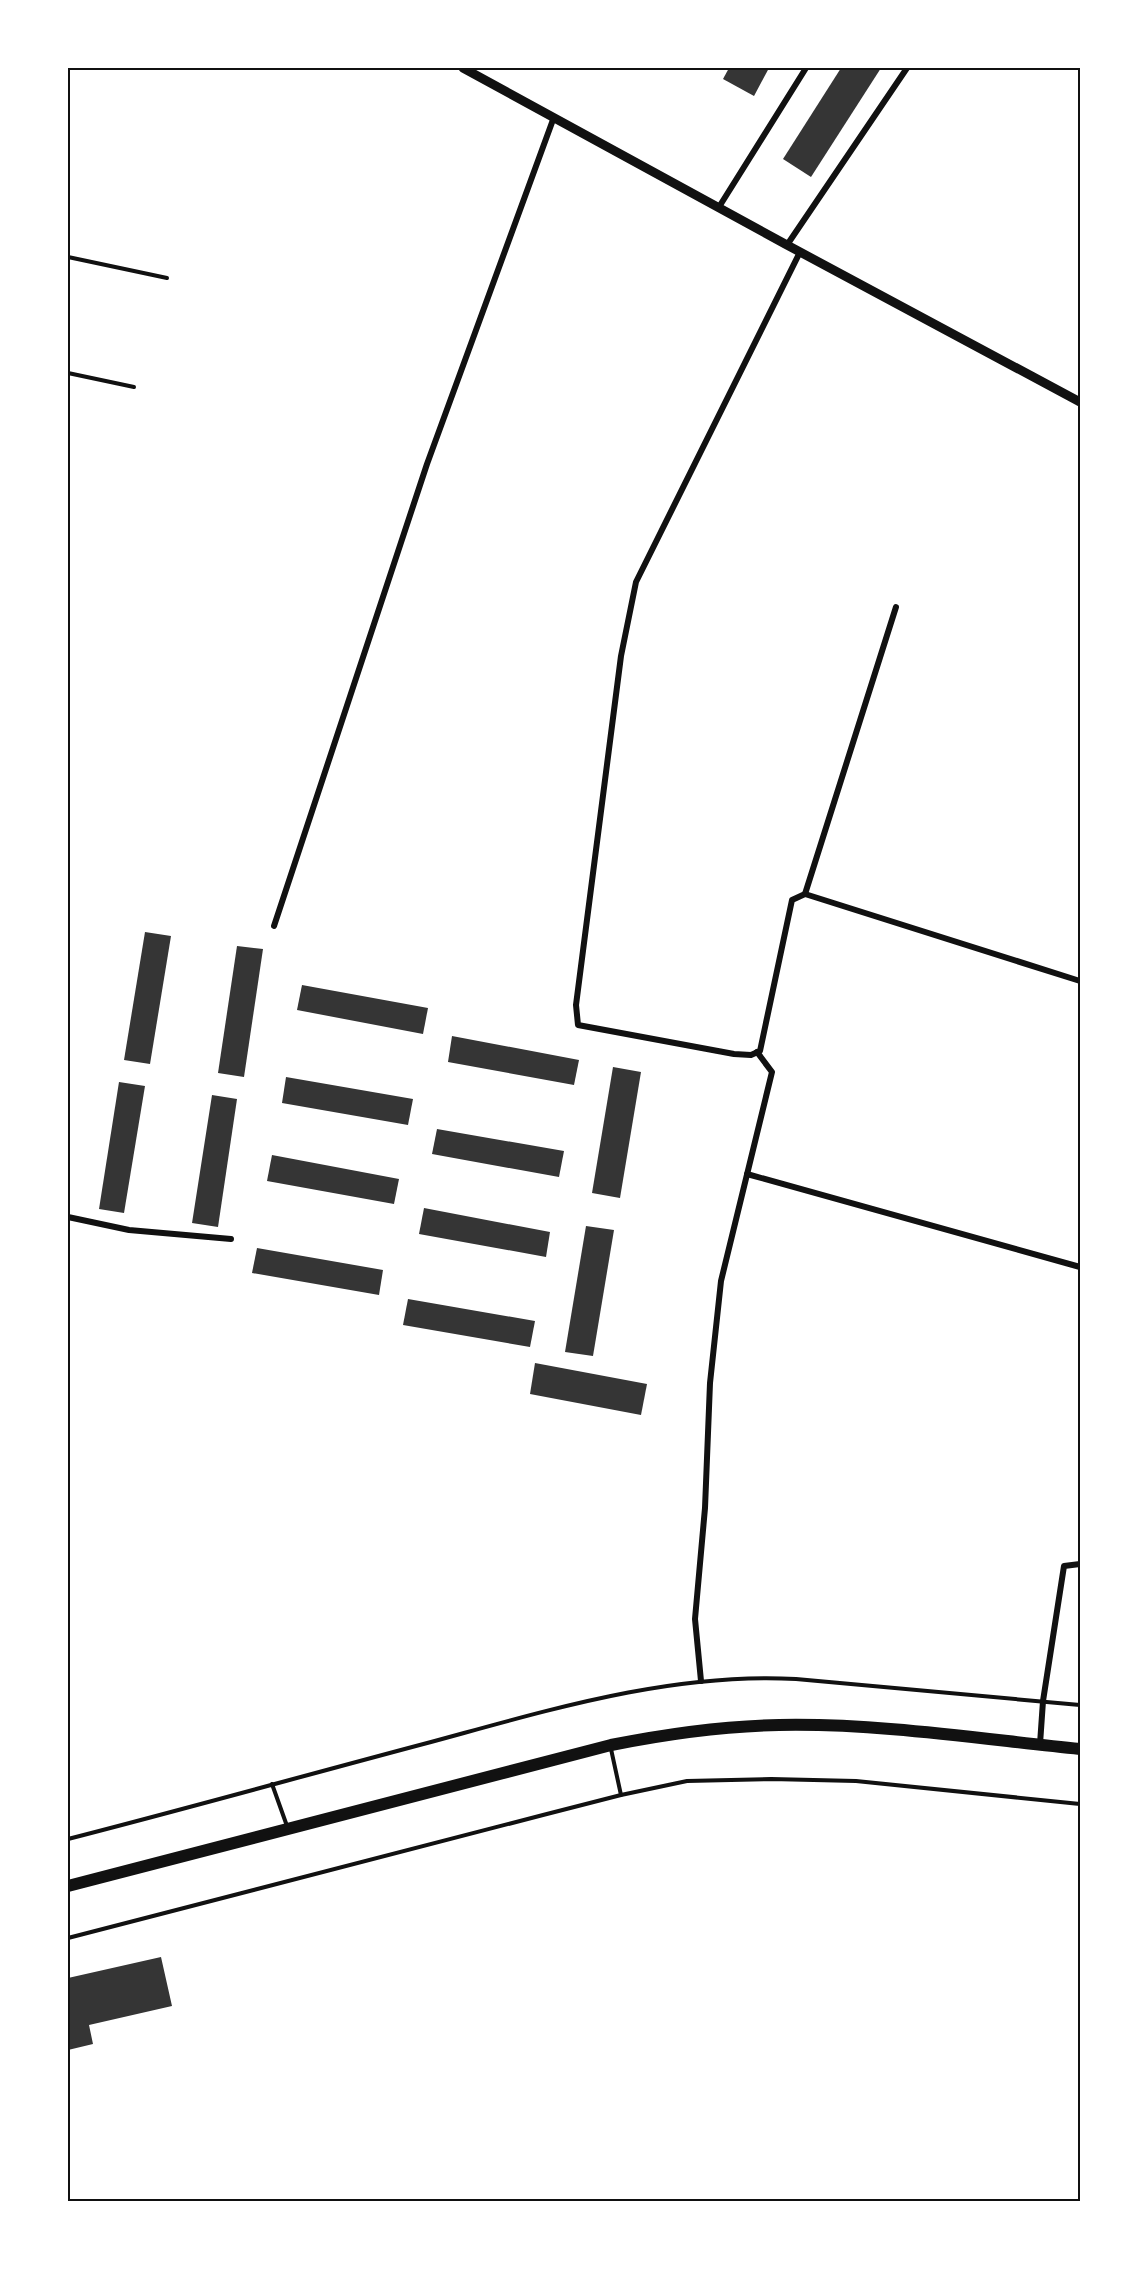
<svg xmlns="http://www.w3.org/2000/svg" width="1148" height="2269" font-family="'Open Sans',sans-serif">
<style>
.building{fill:#353535}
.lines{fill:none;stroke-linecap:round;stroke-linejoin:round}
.service{stroke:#111;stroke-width:4}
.minor{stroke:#111;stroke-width:6}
.tertiary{stroke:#111;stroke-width:9}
.primary{stroke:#111;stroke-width:12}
.neatline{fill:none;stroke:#111;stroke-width:2}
</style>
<rect width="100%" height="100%" fill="#fff"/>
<g class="building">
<polygon points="729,68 769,68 754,96 723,79"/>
<polygon points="841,68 881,68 811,177 783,159"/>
<polygon points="145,932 171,936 150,1064 124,1060"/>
<polygon points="237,946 263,949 244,1077 218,1073"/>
<polygon points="302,985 428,1008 423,1034 297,1010"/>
<polygon points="452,1036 579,1060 574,1085 448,1062"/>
<polygon points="613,1067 641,1072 620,1198 592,1193"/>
<polygon points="286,1077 413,1099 408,1125 282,1103"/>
<polygon points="119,1082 145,1086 124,1213 99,1209"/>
<polygon points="212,1095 237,1099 218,1227 192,1223"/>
<polygon points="437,1129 564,1151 559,1177 432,1154"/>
<polygon points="272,1155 399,1179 394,1204 267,1181"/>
<polygon points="424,1208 550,1232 546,1257 419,1234"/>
<polygon points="586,1226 614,1230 593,1356 565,1352"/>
<polygon points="257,1248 383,1270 379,1295 252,1273"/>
<polygon points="408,1299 535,1321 530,1347 403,1325"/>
<polygon points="535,1363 647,1384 641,1415 530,1394"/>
<polygon points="161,1957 172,2006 89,2025 93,2044 68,2050 68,1978"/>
</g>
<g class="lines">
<g class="service">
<polyline points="68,257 167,278"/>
<polyline points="68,373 134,387"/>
<polyline points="611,1749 621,1795"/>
<polyline points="272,1784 287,1826"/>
<path d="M 68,1839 C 189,1808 310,1774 431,1742 C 549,1710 672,1672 796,1679 L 1080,1705"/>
<polyline points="68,1938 543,1815 621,1795 687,1781 771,1779 856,1781 1080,1804"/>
</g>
<g class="minor">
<polyline points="719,207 806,68"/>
<polyline points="787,245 907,68"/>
<polyline points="800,252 636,582 621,656 576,1005 578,1025 734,1054 751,1055 760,1051 792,900 805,894 1080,981"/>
<polyline points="805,894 896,607"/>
<polyline points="274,926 427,464 554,117"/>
<polyline points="747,1174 1080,1267"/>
<polyline points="68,1217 129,1230 231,1239"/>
<polyline points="701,1681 695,1619 705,1508 710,1383 721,1281 772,1072 757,1052"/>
<polyline points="1040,1744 1043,1701 1064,1566 1080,1564"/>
</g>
<polyline class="tertiary" points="463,68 787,245 1080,402"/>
<path class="primary" d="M 68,1886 L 611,1745 C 666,1734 722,1726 779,1725 C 880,1723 981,1739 1080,1749"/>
</g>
<rect width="1148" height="2269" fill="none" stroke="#ffffff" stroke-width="138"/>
<rect x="69" y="69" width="1010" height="2131" class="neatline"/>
</svg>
